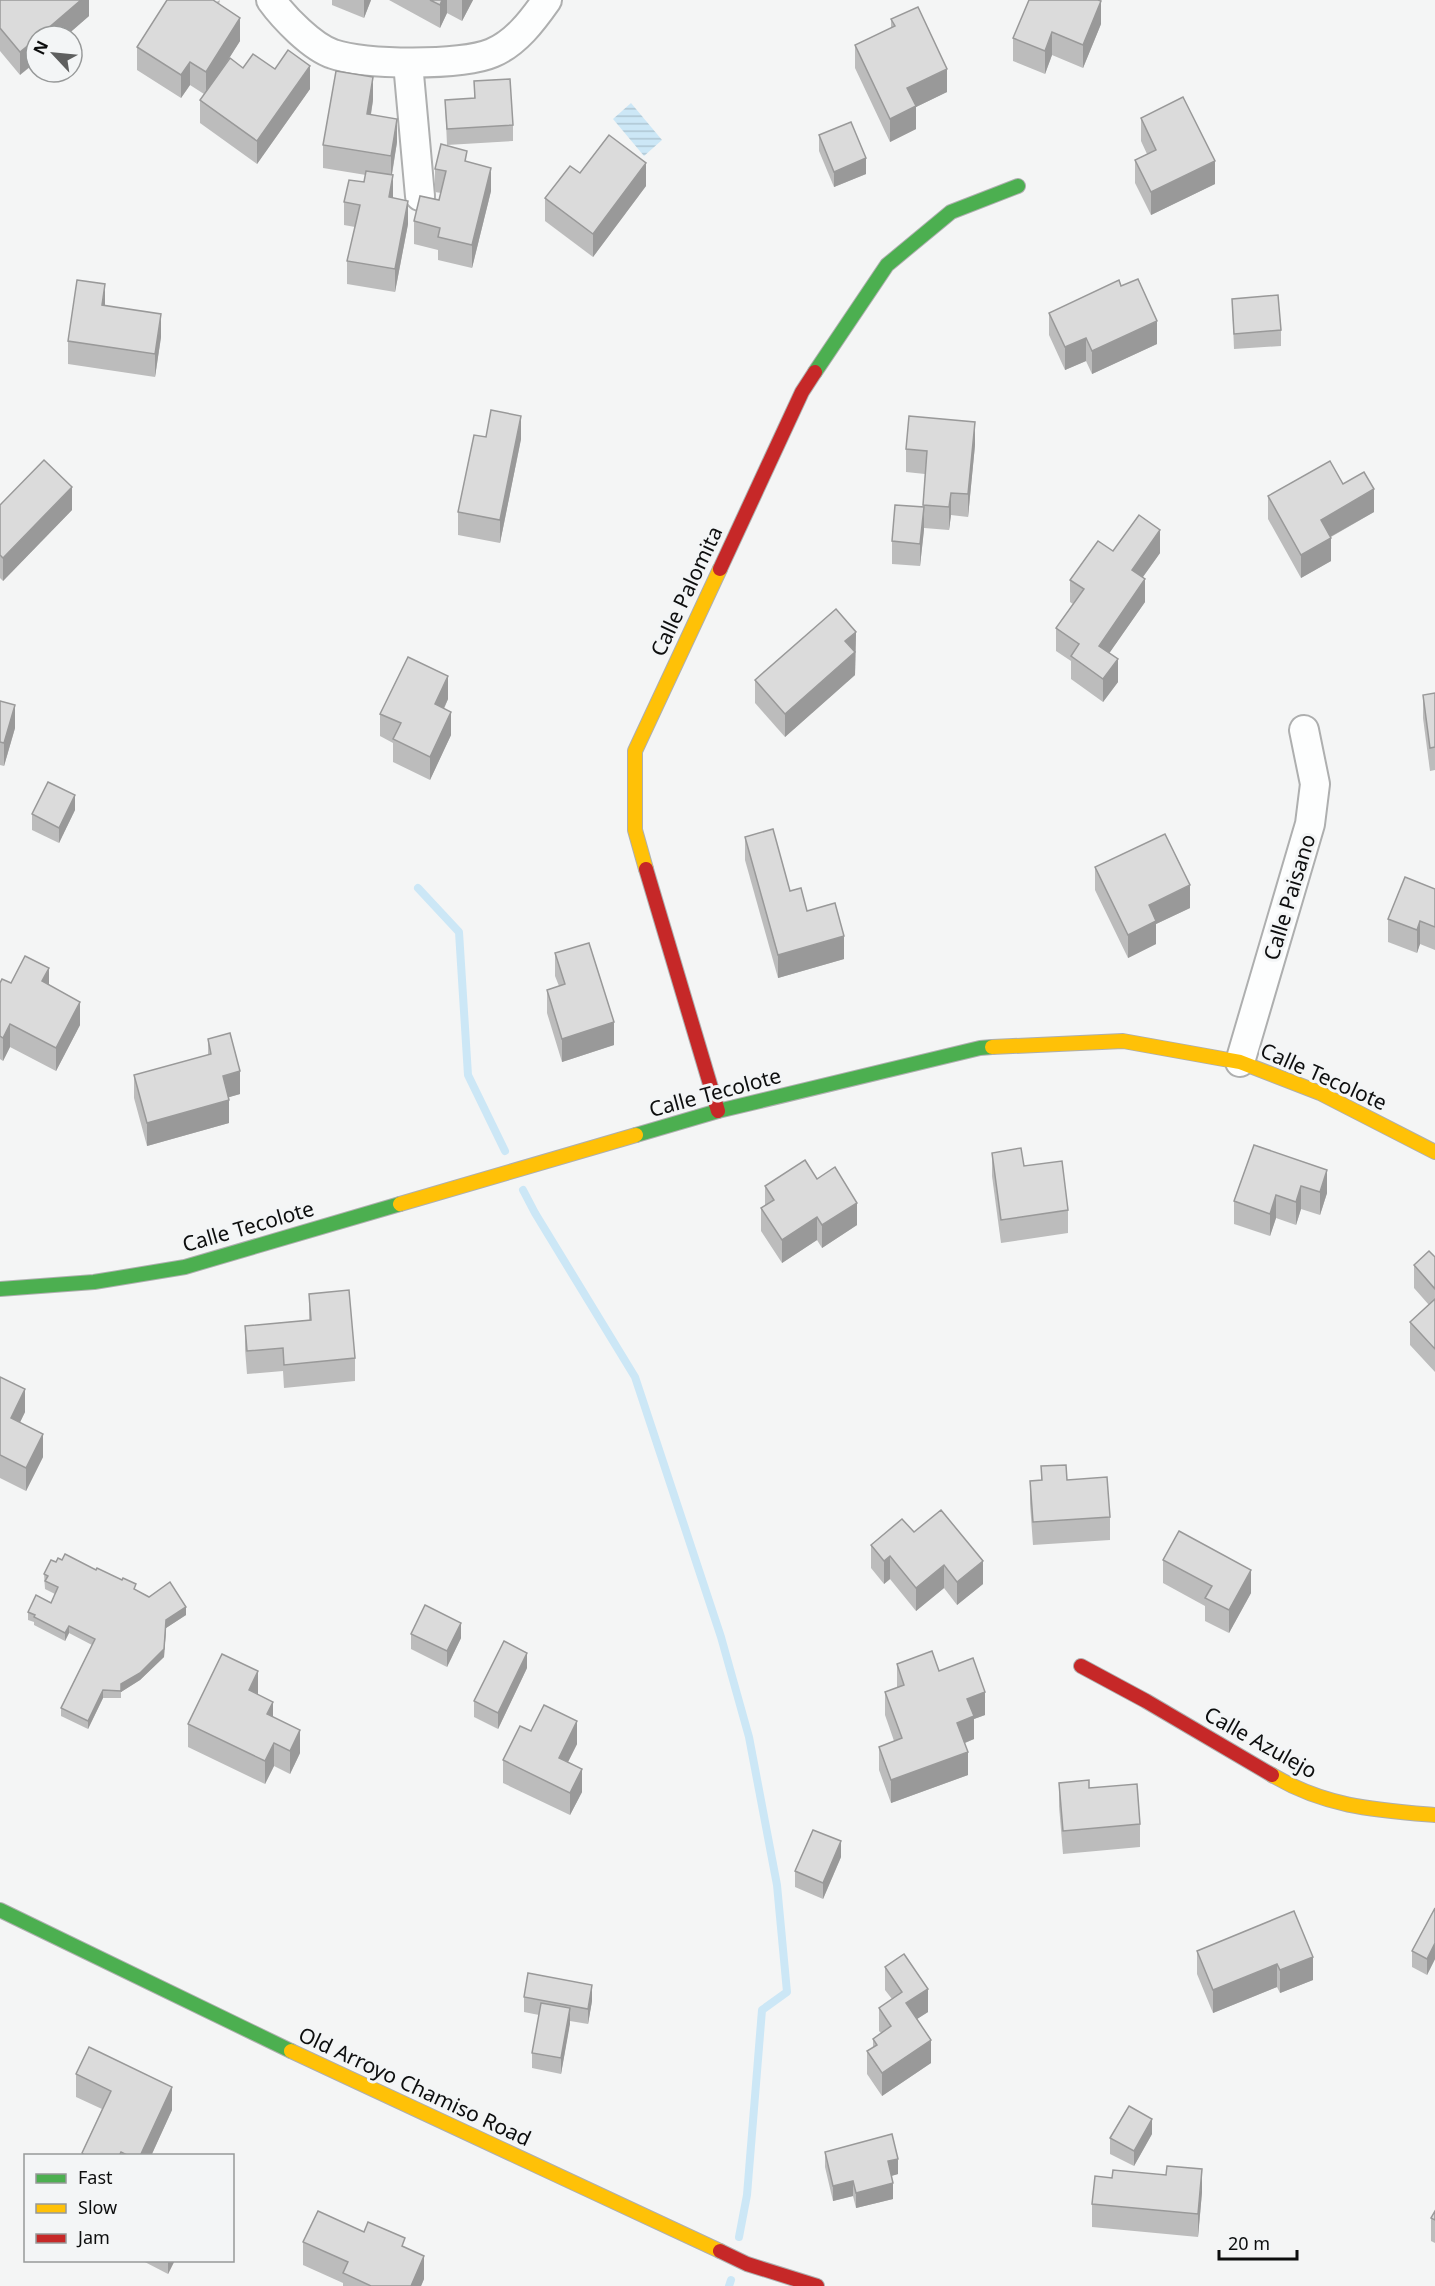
<svg xmlns="http://www.w3.org/2000/svg" width="1435" height="2286" font-family="'Noto Sans',sans-serif">
<style>
.water{fill:url(#water-rules)}
.lines{fill:none;stroke-linecap:round;stroke-linejoin:round}
.stream{stroke:#cce7f6;stroke-width:8}
.street-casing{stroke:#aeafaf;stroke-width:32}
.fast-casing{stroke:#aeafaf;stroke-width:16}
.slow-casing{stroke:#aeafaf;stroke-width:16}
.jam-casing{stroke:#aeafaf;stroke-width:16}
.street{stroke:#fdfefe;stroke-width:28}
.fast{stroke:#4caf50;stroke-width:14}
.slow{stroke:#ffc107;stroke-width:14}
.jam{stroke:#c62828;stroke-width:14}
.wall{fill:#bcbcbc}
.shaded-wall{fill:#999}
.building{fill:#dbdbdb;stroke:#999;stroke-width:1.5}
.labels{text-anchor:middle;dominant-baseline:central;stroke-width:6;stroke-linejoin:round;paint-order:stroke}
.street-label{font-size:21px;fill:#0d0e0e;stroke:#f3f5f6}
</style>
<defs>
<pattern id="water-rules" width="6" height="5" patternUnits="userSpaceOnUse" patternTransform="scale(1.5)"><rect width="6" height="5" fill="#cce7f6"/><path d="M0 2.5h6" fill="none" stroke="#aec5d2"/></pattern>
</defs>
<rect width="100%" height="100%" fill="#f4f5f5"/>
<polygon class="water" points="631,103 662,140 644,156 613,119"/>
<g class="lines">
<g class="stream">
<polyline points="418,888 459,932 468,1075 505,1151"/>
<polyline points="523,1190 535,1213 635,1377 721,1637 749,1737 777,1885 787,1992 762,2010 747,2195 739,2237"/>
<polyline points="729,2286 731,2280"/>
</g>
<defs>
<g id="street">
<path d="M 271,0 C 284,18 312,47 333,54 C 363,65 462,66 492,53 C 516,43 533,20 547,0"/>
<polyline points="408,63 420,196"/>
<polyline points="1240,1062 1310,824 1315,784 1304,730"/>
</g>
<g id="fast">
<polyline points="815,372 887,265 951,212 1018,186"/>
<polyline points="636,1135 718,1111 980,1048 992,1047"/>
<polyline points="0,1289 94,1282 185,1267 400,1204"/>
<polyline points="0,1910 291,2051"/>
</g>
<g id="slow">
<polyline points="646,869 635,830 635,751 720,569"/>
<polyline points="992,1047 1123,1041 1240,1062 1320,1093 1435,1152"/>
<polyline points="400,1204 636,1135"/>
<path d="M 1272,1775 C 1326,1807 1374,1810 1435,1815"/>
<polyline points="291,2051 720,2251"/>
</g>
<g id="jam">
<polyline points="720,569 802,392 815,372"/>
<polyline points="646,869 718,1111"/>
<polyline points="1081,1666 1146,1701 1272,1775"/>
<polyline points="720,2251 747,2264 817,2286"/>
</g>
</defs>
<use href="#street" class="street-casing"/>
<use href="#fast" class="fast-casing"/>
<use href="#slow" class="slow-casing"/>
<use href="#jam" class="jam-casing"/>
<use href="#street" class="street"/>
<use href="#fast" class="fast"/>
<use href="#slow" class="slow"/>
<use href="#jam" class="jam"/>
</g>
<g class="wall">
<polygon points="0,0 89,0 89,16 66,36 36,36 20,75 0,51"/>
<polygon points="220,0 219,4 240,41 222,69 243,68 275,69 310,89 257,164 200,123 200,100 204,94 190,85 181,98 137,70 137,47"/>
<polygon points="332,0 371,0 364,18 332,5"/>
<polygon points="389,0 473,0 462,21 447,13 440,28"/>
<polygon points="891,19 947,92 916,107 916,129 890,142 855,68 855,45 891,28"/>
<polygon points="1101,24 1083,68 1052,55 1045,74 1013,61 1013,38"/>
<polygon points="474,81 513,125 513,141 447,145 445,100 474,98"/>
<polygon points="373,100 371,115 397,142 392,175 393,198 408,224 395,292 347,284 347,261 355,227 344,225 344,202 364,182 366,175 323,168 323,145"/>
<polygon points="1141,118 1215,184 1151,215 1135,183 1135,160 1147,154 1141,141"/>
<polygon points="819,135 866,174 834,187 819,151"/>
<polygon points="467,162 491,191 472,268 438,260 438,250 414,244 414,221 439,200 441,193 435,192 435,169"/>
<polygon points="646,186 593,257 545,221 545,198"/>
<polygon points="1121,286 1157,344 1092,374 1086,361 1065,370 1049,335 1049,313"/>
<polygon points="1232,299 1281,330 1281,346 1234,349"/>
<polygon points="161,337 155,377 68,364 68,341"/>
<polygon points="486,437 521,439 500,543 458,535 458,512"/>
<polygon points="975,445 968,517 951,515 949,530 924,528 920,566 892,564 892,541 923,507 925,474 906,472 906,449"/>
<polygon points="1343,484 1374,512 1331,537 1331,561 1301,578 1268,519 1268,496"/>
<polygon points="0,505 72,510 3,581 0,578"/>
<polygon points="1113,551 1160,553 1143,577 1145,602 1109,653 1118,682 1103,702 1071,679 1071,661 1056,651 1056,628 1073,604 1070,602 1070,580"/>
<polygon points="856,632 855,675 785,737 755,703 755,680"/>
<polygon points="1435,693 1435,770 1430,771 1423,718 1423,695"/>
<polygon points="448,699 444,709 451,735 430,780 393,762 393,743 380,736 380,714"/>
<polygon points="0,701 15,728 4,766 0,765"/>
<polygon points="75,810 59,843 32,830 32,814"/>
<polygon points="745,837 790,891 844,959 778,978 745,860"/>
<polygon points="1095,867 1190,908 1156,924 1156,944 1128,958 1095,890"/>
<polygon points="1435,889 1435,950 1420,944 1417,953 1388,942 1388,919"/>
<polygon points="555,953 614,1045 562,1062 547,1013 547,990 559,986 555,976"/>
<polygon points="0,983 49,985 80,1025 56,1071 10,1047 3,1061 0,1059"/>
<polygon points="208,1039 240,1094 229,1097 229,1123 147,1146 134,1098 134,1075 208,1055"/>
<polygon points="1254,1145 1327,1193 1320,1215 1301,1209 1296,1225 1276,1218 1270,1236 1234,1224 1234,1201"/>
<polygon points="992,1153 1024,1166 1068,1210 1068,1233 1001,1243 992,1176"/>
<polygon points="817,1179 857,1225 822,1248 817,1240 782,1263 761,1231 761,1208 765,1206 765,1186"/>
<polygon points="1435,1257 1435,1372 1410,1345 1410,1322 1429,1305 1414,1288 1414,1265"/>
<polygon points="309,1294 355,1358 355,1381 284,1388 283,1371 247,1374 245,1349 245,1326 309,1320"/>
<polygon points="0,1377 25,1412 20,1422 43,1457 26,1491 0,1478"/>
<polygon points="1041,1466 1067,1480 1110,1517 1110,1540 1033,1545 1030,1504 1030,1481 1041,1480"/>
<polygon points="914,1532 983,1584 957,1605 944,1588 916,1611 890,1579 884,1584 871,1568 871,1545"/>
<polygon points="1163,1560 1251,1593 1229,1633 1205,1621 1205,1606 1163,1583"/>
<polygon points="56,1562 136,1590 186,1615 166,1628 164,1657 140,1680 121,1692 121,1698 103,1698 88,1729 61,1716 61,1708 92,1645 69,1633 65,1641 34,1625 34,1622 28,1620 28,1612 51,1603 55,1594 45,1589 44,1574"/>
<polygon points="411,1634 461,1638 447,1667 411,1649"/>
<polygon points="897,1664 939,1671 985,1715 974,1719 974,1739 965,1743 968,1775 891,1803 879,1770 879,1747 894,1741 885,1715 885,1692 897,1688"/>
<polygon points="527,1668 498,1729 474,1717 474,1701"/>
<polygon points="258,1694 258,1695 273,1717 300,1753 290,1774 274,1766 265,1784 188,1747 188,1724"/>
<polygon points="531,1731 577,1744 568,1762 582,1792 570,1815 503,1783 503,1760"/>
<polygon points="1059,1783 1089,1788 1140,1824 1140,1847 1063,1854 1059,1806"/>
<polygon points="841,1857 823,1899 795,1887 795,1871"/>
<polygon points="1435,1908 1435,1959 1427,1975 1412,1967 1412,1951"/>
<polygon points="1294,1911 1313,1980 1280,1993 1277,1987 1213,2013 1197,1974 1197,1951"/>
<polygon points="885,1967 928,2012 917,2019 931,2063 882,2096 867,2074 867,2051 873,2048 873,2039 881,2033 879,2031 879,2008 892,1999 885,1990"/>
<polygon points="524,1997 592,2001 588,2024 570,2021 561,2074 532,2068 532,2053 539,2015 524,2012"/>
<polygon points="76,2074 172,2110 151,2156 82,2156 82,2153 102,2109 76,2097"/>
<polygon points="1152,2134 1134,2166 1110,2154 1110,2138"/>
<polygon points="825,2152 898,2174 891,2176 893,2199 856,2208 853,2196 833,2201 825,2167"/>
<polygon points="1202,2192 1198,2237 1092,2227 1092,2204"/>
<polygon points="1435,2211 1435,2243 1431,2241 1431,2218"/>
<polygon points="364,2232 405,2247 424,2279 421,2286 343,2286 343,2283 303,2265 303,2242"/>
<polygon points="141,2260 175,2260 168,2274"/>
</g>
<g class="shaded-wall">
<polygon points="81,0 89,0 89,16 66,36 39,36"/>
<polygon points="364,0 371,0 364,18"/>
<polygon points="442,0 447,0 447,13 440,28 440,5"/>
<polygon points="462,0 473,0 462,21"/>
<polygon points="1101,1 1101,24 1083,68 1083,45"/>
<polygon points="240,18 240,41 206,95 206,72"/>
<polygon points="1052,32 1052,55 1045,74 1045,51"/>
<polygon points="36,39 36,62 20,75 20,52"/>
<polygon points="190,62 190,85 181,98 181,75"/>
<polygon points="310,66 310,89 257,164 257,141"/>
<polygon points="947,69 947,92 916,107 916,129 890,142 890,119 907,88"/>
<polygon points="373,77 373,100 367,137 367,114"/>
<polygon points="397,119 397,142 391,179 391,156"/>
<polygon points="866,158 866,174 834,187 834,172"/>
<polygon points="1215,161 1215,184 1151,215 1151,192"/>
<polygon points="646,163 646,186 593,257 593,234"/>
<polygon points="491,168 491,191 472,268 472,245"/>
<polygon points="393,175 393,198 389,197"/>
<polygon points="408,201 408,224 395,292 395,269"/>
<polygon points="105,284 105,307 102,305"/>
<polygon points="161,314 161,337 155,377 155,354"/>
<polygon points="1157,321 1157,344 1092,374 1092,351"/>
<polygon points="1086,338 1086,361 1065,370 1065,347"/>
<polygon points="521,416 521,439 500,543 500,520"/>
<polygon points="975,422 975,445 968,517 968,494"/>
<polygon points="72,487 72,510 3,581 3,558"/>
<polygon points="1374,489 1374,512 1321,542 1321,520"/>
<polygon points="951,493 951,515 949,530 949,507"/>
<polygon points="924,507 924,530 920,566 920,544"/>
<polygon points="1160,530 1160,553 1132,592 1132,570"/>
<polygon points="1331,538 1331,561 1301,578 1301,555"/>
<polygon points="1145,579 1145,602 1099,668 1099,646"/>
<polygon points="856,632 855,675 785,737 785,714 845,641"/>
<polygon points="1118,659 1118,682 1103,702 1103,679"/>
<polygon points="448,676 448,699 435,727 435,704"/>
<polygon points="15,705 15,728 4,766 4,743"/>
<polygon points="451,712 451,735 430,780 430,757"/>
<polygon points="75,795 75,810 59,843 59,828"/>
<polygon points="1190,885 1190,908 1156,924 1156,944 1128,958 1128,935 1149,905"/>
<polygon points="1420,921 1420,944 1417,953 1417,930"/>
<polygon points="844,936 844,959 778,978 778,955"/>
<polygon points="49,968 49,991 42,981"/>
<polygon points="80,1002 80,1025 56,1071 56,1048"/>
<polygon points="614,1022 614,1045 562,1062 562,1039"/>
<polygon points="10,1024 10,1047 3,1061 3,1038"/>
<polygon points="240,1071 240,1094 223,1099 223,1076"/>
<polygon points="229,1100 229,1123 147,1146 147,1123"/>
<polygon points="1327,1170 1327,1193 1320,1215 1320,1192"/>
<polygon points="1301,1186 1301,1209 1296,1225 1296,1202"/>
<polygon points="1276,1195 1276,1218 1270,1236 1270,1214"/>
<polygon points="857,1203 857,1225 822,1248 822,1225"/>
<polygon points="817,1217 817,1240 782,1263 782,1240"/>
<polygon points="25,1389 25,1412 11,1441 11,1418"/>
<polygon points="43,1434 43,1457 26,1491 26,1468"/>
<polygon points="890,1556 890,1579 884,1584 884,1561"/>
<polygon points="983,1561 983,1584 957,1605 957,1582"/>
<polygon points="944,1565 944,1588 916,1611 916,1588"/>
<polygon points="1251,1570 1251,1593 1229,1633 1229,1610"/>
<polygon points="186,1607 186,1615 166,1628 164,1657 140,1680 121,1692 121,1684 166,1620"/>
<polygon points="461,1623 461,1638 447,1667 447,1651"/>
<polygon points="69,1626 69,1633 65,1641 65,1633"/>
<polygon points="527,1653 527,1668 498,1729 498,1713"/>
<polygon points="258,1671 258,1694 249,1713 249,1690"/>
<polygon points="103,1690 103,1698 88,1729 88,1721"/>
<polygon points="985,1692 985,1715 974,1719 974,1739 957,1746 957,1723 967,1699"/>
<polygon points="273,1702 273,1725 267,1714"/>
<polygon points="577,1721 577,1744 559,1780 559,1758"/>
<polygon points="300,1730 300,1753 290,1774 290,1751"/>
<polygon points="274,1743 274,1766 265,1784 265,1761"/>
<polygon points="968,1752 968,1775 891,1803 891,1780"/>
<polygon points="582,1769 582,1792 570,1815 570,1793"/>
<polygon points="841,1841 841,1857 823,1899 823,1883"/>
<polygon points="1435,1943 1435,1959 1427,1975 1427,1959"/>
<polygon points="1313,1957 1313,1980 1280,1993 1280,1970"/>
<polygon points="1277,1964 1277,1987 1213,2013 1213,1990"/>
<polygon points="592,1985 592,2001 588,2024 588,2009"/>
<polygon points="928,1989 928,2012 906,2026 906,2003"/>
<polygon points="570,2008 570,2024 561,2074 561,2058"/>
<polygon points="931,2040 931,2063 882,2096 882,2073"/>
<polygon points="172,2087 172,2110 151,2156 140,2156"/>
<polygon points="1152,2119 1152,2134 1134,2166 1134,2151"/>
<polygon points="898,2159 898,2174 888,2177 888,2161"/>
<polygon points="1202,2169 1202,2192 1198,2237 1198,2214"/>
<polygon points="853,2181 853,2196 833,2201 833,2186"/>
<polygon points="893,2183 893,2199 856,2208 856,2193"/>
<polygon points="424,2256 424,2279 421,2286 411,2286"/>
<polygon points="168,2260 175,2260 168,2274"/>
</g>
<g class="building">
<polygon points="0,0 81,0 39,36 36,36 36,39 20,52 0,28"/>
<polygon points="167,0 213,0 240,18 206,72 190,62 181,75 137,47"/>
<polygon points="430,0 442,0 440,5"/>
<polygon points="1029,0 1098,0 1101,1 1083,45 1052,32 1045,51 1013,38"/>
<polygon points="918,7 947,69 907,88 916,106 890,119 855,45 895,26 891,19"/>
<polygon points="288,50 310,66 257,141 200,100 230,58 243,68 253,54 275,69"/>
<polygon points="336,71 373,77 367,114 397,119 391,156 323,145"/>
<polygon points="510,79 513,125 447,129 445,100 475,98 474,81"/>
<polygon points="1183,97 1215,161 1151,192 1135,160 1156,150 1141,118"/>
<polygon points="851,122 866,158 834,172 819,135"/>
<polygon points="609,135 646,163 593,234 545,198 570,166 580,173"/>
<polygon points="441,144 467,151 465,161 491,168 472,245 438,237 440,228 414,221 420,196 439,200 446,171 435,169"/>
<polygon points="366,171 393,175 389,197 408,201 395,269 347,261 360,205 344,202 349,180 364,182"/>
<polygon points="1138,279 1157,321 1092,351 1086,338 1065,347 1049,313 1119,280 1121,286"/>
<polygon points="77,280 105,284 102,305 161,314 155,354 68,341"/>
<polygon points="1278,295 1281,330 1234,334 1232,299"/>
<polygon points="491,410 521,416 500,520 458,512 474,435 486,437"/>
<polygon points="909,416 975,422 968,494 951,493 949,507 923,505 927,451 906,449"/>
<polygon points="44,460 72,487 3,558 0,555 0,505"/>
<polygon points="1330,461 1343,484 1364,472 1374,489 1321,520 1331,538 1301,555 1268,496"/>
<polygon points="895,505 924,507 920,544 892,541"/>
<polygon points="1139,515 1160,530 1132,570 1145,579 1099,646 1118,659 1103,679 1071,656 1079,644 1056,628 1084,589 1070,580 1098,541 1113,551"/>
<polygon points="836,609 856,632 845,641 855,652 785,714 755,680"/>
<polygon points="408,657 448,676 435,704 451,712 430,757 393,739 401,723 380,714"/>
<polygon points="1435,693 1435,747 1430,748 1423,695"/>
<polygon points="0,701 15,705 4,743 0,742"/>
<polygon points="48,782 75,795 59,828 32,814"/>
<polygon points="773,829 790,891 801,888 807,911 835,903 844,936 778,955 745,837"/>
<polygon points="1165,834 1190,885 1149,905 1156,921 1128,935 1095,867"/>
<polygon points="1405,877 1435,889 1435,927 1420,921 1417,930 1388,919"/>
<polygon points="589,943 614,1022 562,1039 547,990 565,984 555,953"/>
<polygon points="25,956 49,968 42,981 80,1002 56,1048 10,1024 3,1038 0,1036 0,983 2,979 11,983"/>
<polygon points="230,1033 240,1071 223,1076 229,1100 147,1123 134,1075 211,1054 208,1039"/>
<polygon points="1254,1145 1327,1170 1320,1192 1301,1186 1296,1202 1276,1195 1270,1214 1234,1201"/>
<polygon points="1021,1148 1024,1166 1062,1161 1068,1210 1001,1220 992,1153"/>
<polygon points="805,1160 817,1179 835,1167 857,1203 822,1225 817,1217 782,1240 761,1208 774,1200 765,1186"/>
<polygon points="1429,1251 1435,1257 1435,1289 1414,1265"/>
<polygon points="349,1290 355,1358 284,1365 283,1348 247,1351 245,1326 311,1320 309,1294"/>
<polygon points="1435,1299 1435,1349 1410,1322"/>
<polygon points="0,1377 25,1389 11,1418 43,1434 26,1468 0,1455"/>
<polygon points="1066,1465 1067,1480 1107,1477 1110,1517 1033,1522 1030,1481 1042,1480 1041,1466"/>
<polygon points="941,1510 983,1561 957,1582 944,1565 916,1588 890,1556 884,1561 871,1545 902,1519 914,1532"/>
<polygon points="1179,1531 1251,1570 1229,1610 1205,1598 1212,1586 1163,1560"/>
<polygon points="65,1554 96,1570 97,1568 122,1580 123,1578 136,1584 134,1589 149,1597 170,1582 186,1607 166,1620 164,1649 140,1673 121,1684 121,1691 103,1690 88,1721 61,1708 95,1639 69,1626 65,1633 34,1617 35,1615 28,1612 36,1595 51,1603 58,1587 45,1581 48,1576 44,1574 51,1560 56,1562 58,1558 62,1560"/>
<polygon points="425,1605 461,1623 447,1651 411,1634"/>
<polygon points="504,1641 527,1653 498,1713 474,1701"/>
<polygon points="932,1651 939,1671 973,1658 985,1692 967,1699 974,1716 957,1723 968,1752 891,1780 879,1747 902,1738 885,1692 904,1685 897,1664"/>
<polygon points="222,1654 258,1671 249,1690 273,1702 267,1714 300,1730 290,1751 274,1743 265,1761 188,1724"/>
<polygon points="544,1705 577,1721 559,1758 582,1769 570,1793 503,1760 520,1726 531,1731"/>
<polygon points="1089,1780 1089,1788 1137,1784 1140,1824 1063,1831 1059,1783"/>
<polygon points="813,1830 841,1841 823,1883 795,1871"/>
<polygon points="1435,1908 1435,1943 1427,1959 1412,1951"/>
<polygon points="1294,1911 1313,1957 1280,1970 1277,1964 1213,1990 1197,1951"/>
<polygon points="904,1954 928,1989 906,2003 931,2040 882,2073 867,2051 877,2045 873,2039 891,2026 879,2008 902,1992 885,1967"/>
<polygon points="528,1973 592,1985 588,2009 524,1997"/>
<polygon points="541,2003 570,2008 561,2058 532,2053"/>
<polygon points="89,2047 172,2087 140,2156 129,2156 121,2152 119,2156 86,2156 82,2153 111,2091 76,2074"/>
<polygon points="1129,2106 1152,2119 1134,2151 1110,2138"/>
<polygon points="892,2134 898,2159 888,2161 893,2183 856,2193 853,2181 833,2186 825,2152"/>
<polygon points="1167,2166 1202,2169 1198,2214 1092,2204 1095,2176 1112,2178 1113,2170 1166,2175"/>
<polygon points="318,2211 364,2232 368,2222 405,2238 402,2246 424,2256 411,2286 371,2286 343,2273 348,2262 303,2242"/>
<polygon points="1435,2211 1435,2220 1431,2218"/>
</g>
<g class="labels">
<g class="street-label">
<text transform="translate(686 591) rotate(-65)">Calle Palomita</text>
<text transform="translate(1289 897) rotate(-73)">Calle Paisano</text>
<text transform="translate(1324 1076) rotate(24)">Calle Tecolote</text>
<text transform="translate(715 1092) rotate(-15)">Calle Tecolote</text>
<text transform="translate(248 1226) rotate(-16)">Calle Tecolote</text>
<text transform="translate(1261 1742) rotate(29)">Calle Azulejo</text>
<text transform="translate(415 2086) rotate(25)">Old Arroyo Chamiso Road</text>
</g>
</g>
<rect x="24" y="2154" width="210" height="108" fill="#f3f5f6" stroke="#979999" stroke-width="1.5"/>
<rect x="36" y="2174" width="30" height="9" fill="#4caf50" stroke="#979999" stroke-width="1.5"/>
<text x="78" y="2184" font-size="18" fill="#0d0e0e">Fast</text>
<rect x="36" y="2204" width="30" height="9" fill="#ffc107" stroke="#979999" stroke-width="1.5"/>
<text x="78" y="2214" font-size="18" fill="#0d0e0e">Slow</text>
<rect x="36" y="2234" width="30" height="9" fill="#c62828" stroke="#979999" stroke-width="1.5"/>
<text x="78" y="2244" font-size="18" fill="#0d0e0e">Jam</text>
<g transform="translate(54 54) rotate(296)"><circle r="28" fill="#f3f5f6" stroke="#979999" stroke-width="1.5"/>
<path d="M0-4.5L10 22L0 15L-10 22Z" fill="#5e5f5f"/>
<text y="-9" font-size="16" font-weight="bold" text-anchor="middle" fill="#0d0e0e">N</text>
</g>
<path d="M1219 2250v9h78v-9" fill="none" stroke="#0d0e0e" stroke-width="3"/>
<text x="1228" y="2250" font-size="18" fill="#0d0e0e" stroke="#f3f5f6" stroke-width="4.5" paint-order="stroke">20 m</text>
</svg>
